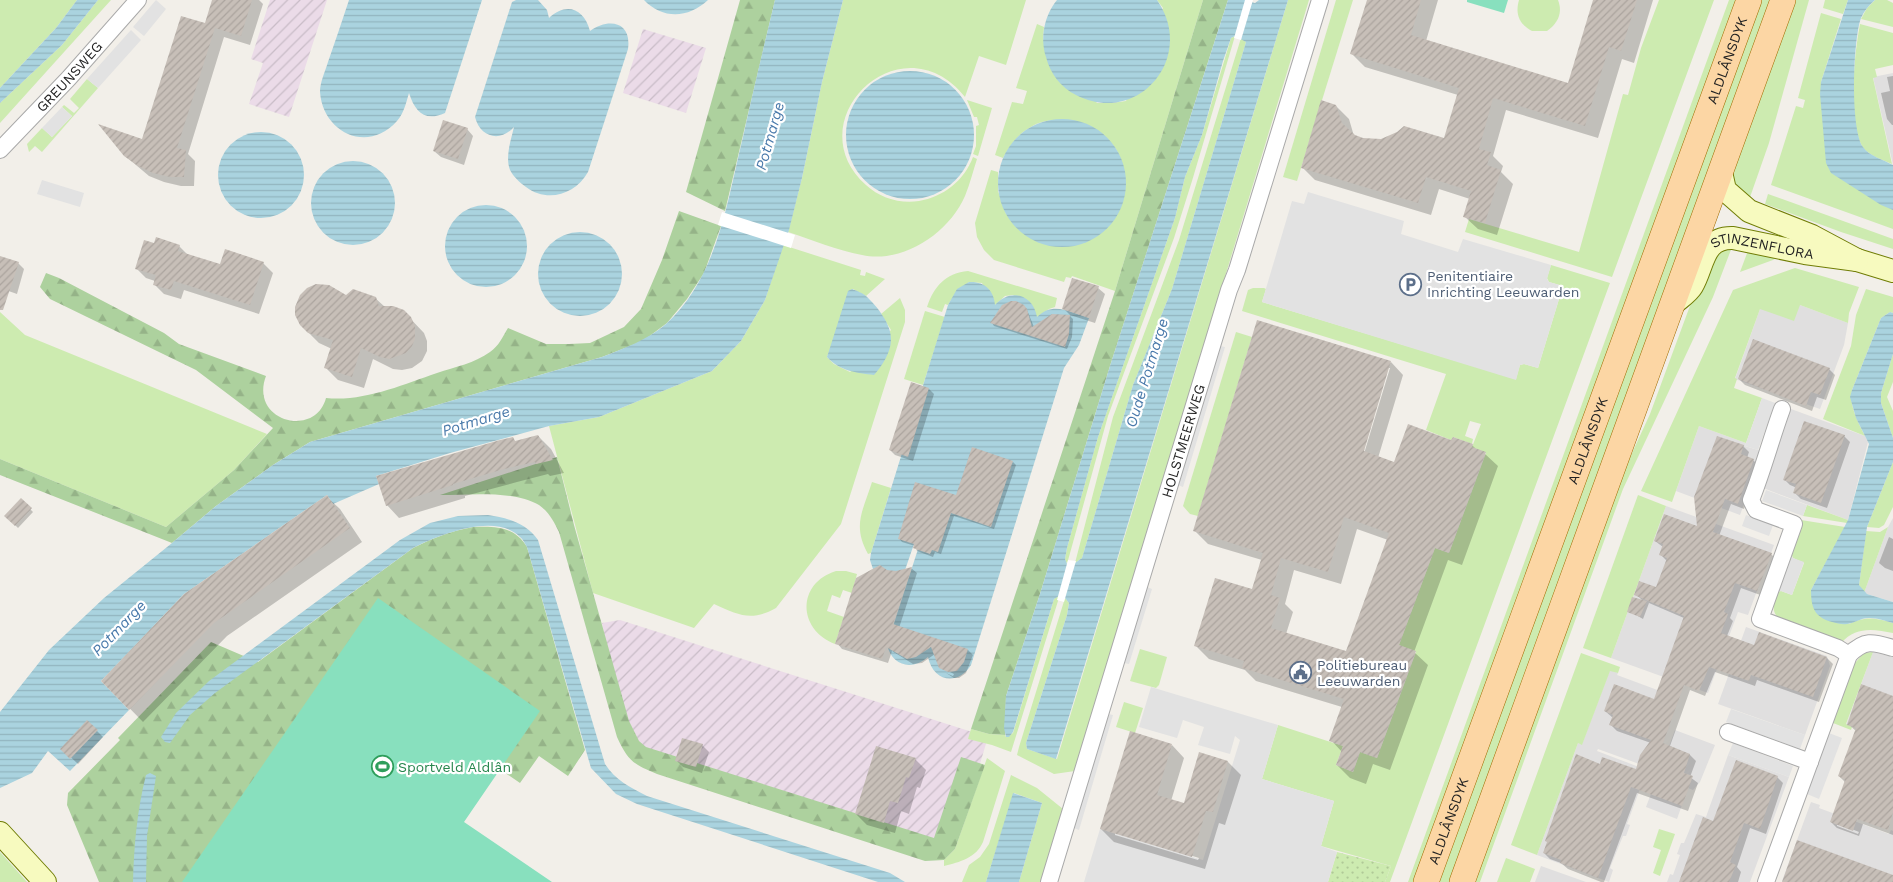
<svg xmlns="http://www.w3.org/2000/svg" width="1893" height="882" font-family="'Work Sans',sans-serif">
<style>
.residential{fill:#e0dfdf}
.industrial{fill:url(#industrial-furrows)}
.grass{fill:#cdebb0}
.forest{fill:url(#forest-firs)}
.garden{fill:url(#garden-dots)}
.pitch{fill:#88e0be}
.parking{fill:#e2e2e2}
.water{fill:url(#water-rules);fill-rule:evenodd}
.pier{fill:#fff}
.shadow{fill:#0003;fill-rule:evenodd}
.building{fill:url(#building-hatch);fill-rule:evenodd}
.lines{fill:none;stroke-linecap:round;stroke-linejoin:round}
.street-casing{stroke:#a9a9a9;stroke-width:18}
.secondary-casing{stroke:#707d05;stroke-width:24}
.primary-casing{stroke:#a06b00;stroke-width:26}
.street{stroke:#fff;stroke-width:16}
.secondary{stroke:#f7fabf;stroke-width:22}
.primary{stroke:#fcd6a4;stroke-width:25}
.labels{text-anchor:middle;dominant-baseline:central;stroke-width:4.5;stroke-linejoin:round;paint-order:stroke}
.street-label{font-size:14px;fill:#222;stroke:#fff}
.service-label{font-size:14px;fill:#4e5e75;stroke:#fff;text-anchor:start}
.leisure-label{font-size:14px;fill:#27864d;stroke:#fff;text-anchor:start}
.water-label{font-size:15px;font-style:italic;fill:#4a7aab;stroke:#fff}
</style>
<defs>
<pattern id="industrial-furrows" width="10" height="10" patternUnits="userSpaceOnUse" patternTransform="scale(1.25)"><rect width="10" height="10" fill="#ebdbe8"/><path d="M-1 1l2-2M0 10L10 0M9 11l2-2" fill="none" stroke="#c9bcc7"/></pattern>
<pattern id="forest-firs" width="22" height="20" patternUnits="userSpaceOnUse" patternTransform="scale(1.25)"><rect width="22" height="20" fill="#add19e"/><path d="M5 1l3.5 6h-7zM16 11l3.5 6h-7z" fill="#95b388"/></pattern>
<pattern id="garden-dots" width="8" height="8" patternUnits="userSpaceOnUse" patternTransform="scale(1.25)"><rect width="8" height="8" fill="#cdebb0"/><path d="M2 2h.1M6 6h.1" fill="none" stroke="#b0c997" stroke-width="1.8" stroke-linecap="round"/></pattern>
<pattern id="water-rules" width="6" height="5" patternUnits="userSpaceOnUse" patternTransform="scale(1.25)"><rect width="6" height="5" fill="#aad3df"/><path d="M0 2.5h6" fill="none" stroke="#92b5bf"/></pattern>
<pattern id="building-hatch" width="6" height="6" patternUnits="userSpaceOnUse" patternTransform="scale(1.25)"><rect width="6" height="6" fill="#c7bfb8"/><path d="M-1 1l2-2M0 6l6-6M5 7l2-2" fill="none" stroke="#aba49e"/></pattern>
</defs>
<rect width="100%" height="100%" fill="#f2efe9"/>
<g class="residential">
<polygon points="1893,73 1893,165 1873,77"/>
<polygon points="1800,305 1848,323 1844,345 1820,409 1735,379 1760,309"/>
<polygon points="1791,409 1865,436 1868,442 1848,520 1763,488"/>
<polygon points="1699,426 1746,443 1745,446 1761,451 1762,454 1740,515 1676,491"/>
<polygon points="1666,506 1774,545 1748,615 1738,612 1708,693 1611,658"/>
<polygon points="1893,518 1893,602 1864,593 1888,527"/>
<polygon points="1746,627 1827,656 1830,666 1805,735 1718,704"/>
<polygon points="1873,652 1893,657 1893,740 1846,725"/>
<polygon points="1610,670 1618,673 1617,675 1679,698 1653,769 1598,749 1597,751 1647,770 1627,824 1630,825 1626,836 1623,836 1610,868 1613,870 1609,882 1537,855 1578,743 1582,744"/>
<polygon points="1675,730 1715,745 1700,782 1693,790 1688,788 1677,819 1646,807"/>
<polygon points="1728,755 1789,777 1750,882 1667,882 1670,874 1673,875 1680,855 1677,854 1681,843 1684,843 1696,814 1706,817"/>
<polygon points="1811,802 1820,805 1819,808 1889,834 1891,830 1893,831 1893,882 1782,881"/>
<polygon points="1541,866 1586,882 1535,882"/>
</g>
<g class="industrial">
<polygon points="270,0 327,0 289,117 249,104 263,63 251,59"/>
<polygon points="643,29 706,48 686,113 623,93"/>
<polygon points="620,620 988,737 979,767 938,855 643,757 623,727 602,623"/>
</g>
<g class="grass">
<polygon points="0,0 77,0 56,28 0,88"/>
<polygon points="98,0 111,0 0,123 0,103 62,45"/>
<path d="M 843,0 L 1026,0 L 1006,65 L 979,56 L 965,97 C 900,17 795,122 866,185 C 880,198 900,204 919,201 C 943,197 964,181 973,157 L 977,159 C 973,171 970,184 965,196 C 949,233 903,264 862,255 C 837,250 812,240 788,232 L 802,178 L 822,82 Z"/>
<path d="M 1157,0 L 1203,0 L 1115,291 L 1072,276 L 1071,278 L 1066,277 L 1064,282 L 994,260 L 984,250 L 977,237 L 975,223 L 991,170 L 998,172 L 998,191 L 1006,214 L 1100,234 C 1119,217 1118,215 1119,191 C 1120,182 1124,168 1121,160 C 1112,128 1058,109 1031,127 C 1018,134 1010,145 1003,158 L 995,155 L 1012,102 L 1023,104 L 1027,91 L 1016,88 L 1037,24 L 1044,27 L 1043,39 L 1097,103 L 1112,103 L 1126,101 L 1163,8 Z"/>
<polygon points="1288,0 1309,0 1075,771 1054,774 1017,755 1019,747 1065,598 1069,603 1067,615 1026,743 1027,749 1057,759"/>
<polygon points="1336,0 1353,0 1297,181 1283,177"/>
<path d="M 1519,0 L 1558,0 C 1563,13 1558,23 1547,31 L 1532,31 C 1519,24 1515,14 1519,0 Z"/>
<polygon points="1659,0 1714,0 1612,277 1465,232 1469,219 1579,252 1623,94 1628,95 1641,48"/>
<polygon points="1729,0 1738,0 1415,882 1408,882"/>
<polygon points="1760,0 1773,0 1451,882 1436,882"/>
<path d="M 1794,0 L 1809,0 L 1769,143 L 1749,200 C 1738,191 1732,185 1734,170 Z"/>
<polygon points="1825,0 1848,0 1843,14 1823,8"/>
<polygon points="1875,0 1887,0 1893,3 1893,27 1861,19 1867,8"/>
<polygon points="1821,13 1841,19 1821,82 1871,197 1893,210 1893,229 1771,185 1796,106 1803,108 1805,100 1798,98"/>
<path d="M 1860,24 L 1893,33 L 1893,65 L 1875,69 L 1877,77 L 1873,78 L 1892,164 C 1883,160 1867,155 1862,146 C 1848,120 1854,54 1860,24 Z"/>
<polygon points="1235,36 1192,181 1174,238 1108,416 1067,564 1065,559 1067,548 1098,437 1175,218 1185,177 1202,135 1231,38"/>
<polygon points="1241,38 1246,42 1172,289 1133,385 1082,558 1075,563 1113,417 1179,240"/>
<polygon points="87,79 98,88 42,152 35,146 29,152 27,144 42,128 52,137 72,116 62,107 64,105 74,113 79,108 70,99"/>
<polygon points="967,100 992,108 978,156 973,154 976,146 976,126 979,125 977,117 974,117"/>
<polygon points="1768,194 1893,239 1893,249 1841,232 1765,204"/>
<path d="M 783,245 L 861,270 L 860,275 L 865,276 L 866,272 L 885,279 L 866,296 L 853,289 L 827,357 L 834,364 L 850,372 L 891,330 L 881,314 L 900,298 L 905,310 L 905,322 L 841,524 L 776,608 C 751,622 739,615 714,604 L 694,628 L 593,593 L 549,426 L 599,417 L 712,371 L 741,341 L 765,300 Z"/>
<polygon points="1732,247 1713,297 1623,489 1480,882 1472,882 1621,477 1650,414 1701,276 1710,256"/>
<polygon points="1749,248 1777,257 1773,260 1740,272"/>
<polygon points="1551,265 1610,283 1390,882 1385,882 1391,866 1321,846 1334,801 1262,779 1278,725 1343,746 1336,765 1353,772 1360,752 1377,758 1416,652 1399,645 1435,548 1449,553 1486,453 1472,447 1481,424 1470,421 1465,436 1473,439 1472,444 1453,437 1451,440 1426,430 1446,374 1242,311 1248,290 1253,288 1264,288 1266,289 1262,302 1516,379 1520,365 1524,364 1538,368 1563,286 1549,282 1547,278"/>
<polygon points="1795,268 1859,287 1849,313 1848,323 1800,305 1794,321 1760,309 1735,378 1737,379 1734,388 1762,398 1746,443 1699,426 1672,502 1641,491 1733,290"/>
<path d="M 968,271 L 1057,298 L 1055,307 L 1049,309 L 1037,317 L 1013,295 L 1005,296 L 994,306 L 982,283 L 969,282 L 951,300 L 948,305 L 945,304 L 942,312 L 927,307 C 934,286 946,273 968,271 Z"/>
<path d="M 1866,289 L 1893,297 L 1893,313 L 1890,312 L 1881,318 L 1852,390 C 1849,406 1858,422 1865,436 L 1823,419 L 1851,346 L 1856,315 Z"/>
<polygon points="925,311 945,317 923,385 904,379"/>
<polygon points="0,312 25,335 267,434 234,470 166,527 0,459"/>
<polygon points="1236,332 1252,337 1198,516 1190,514 1183,506"/>
<polygon points="1893,354 1893,382 1887,397 1893,411 1893,438 1881,403 1881,393"/>
<polygon points="1893,462 1893,507 1884,525 1879,528 1867,527"/>
<path d="M 872,482 L 891,488 L 871,553 L 868,554 C 852,525 863,511 872,482 Z"/>
<polygon points="1638,495 1666,506 1611,658 1583,648"/>
<polygon points="1807,505 1848,520 1847,523 1803,516"/>
<path d="M 1801,520 L 1845,527 L 1811,590 L 1849,624 C 1867,616 1874,618 1893,623 L 1893,633 C 1874,629 1856,626 1841,643 L 1779,619 C 1770,610 1774,602 1778,592 L 1781,591 L 1792,595 L 1804,563 L 1793,558 L 1791,554 Z"/>
<polygon points="1888,527 1864,593 1859,585 1866,531 1880,532"/>
<path d="M 836,571 L 846,571 L 857,574 L 852,593 L 843,590 L 840,598 L 832,595 L 827,611 L 844,617 L 835,644 C 797,629 797,583 836,571 Z"/>
<polygon points="1057,596 1059,596 1058,601 1011,752 992,745 968,739 971,729 989,734 1005,735 1006,737 1013,733 1054,599"/>
<polygon points="1140,649 1167,657 1159,685 1156,688 1130,681"/>
<polygon points="1873,652 1846,724 1852,727 1851,730 1833,723 1855,663 1864,653"/>
<polygon points="1581,653 1620,667 1618,673 1610,671 1582,745 1578,743 1537,855 1511,845"/>
<polygon points="1124,702 1143,708 1135,733 1116,727"/>
<path d="M 987,758 L 1005,771 L 983,842 C 976,858 960,862 944,866 L 944,860 L 955,849 Z"/>
<polygon points="1011,775 1037,788 1063,809 1041,882 1019,882 1042,803 1014,793 986,882 962,882 969,865 980,857 989,844"/>
<polygon points="1659,829 1675,834 1660,876 1653,873 1661,850 1653,847"/>
<polygon points="0,852 27,882 0,882"/>
<polygon points="1506,858 1535,869 1530,882 1497,882"/>
</g>
<g class="forest">
<polygon points="740,0 775,0 725,211 686,192"/>
<polygon points="1203,0 1228,0 1110,366 1040,594 1006,696 1005,735 989,734 971,729 1115,291"/>
<path d="M 679,211 L 721,226 L 704,273 L 687,299 L 667,323 L 643,341 L 602,357 L 310,442 L 273,465 L 216,506 L 172,543 L 0,475 L 0,459 L 166,527 L 234,470 L 273,428 L 196,370 L 50,299 L 40,287 L 46,273 L 59,278 L 164,333 L 179,344 L 266,376 C 249,421 315,439 326,398 C 363,402 402,385 437,373 C 455,367 475,363 490,352 C 499,346 503,336 508,328 L 546,344 L 569,344 L 590,343 L 624,327 L 641,309 L 662,260 Z"/>
<path d="M 557,457 L 574,525 L 629,721 L 639,741 L 646,747 L 934,838 L 961,757 L 985,765 L 955,849 L 944,860 L 925,861 L 657,774 C 633,764 628,761 617,737 L 559,532 C 554,522 549,512 539,505 C 514,490 469,495 440,495 Z"/>
<path d="M 473,527 C 495,526 514,526 527,547 L 585,750 L 568,776 L 539,756 L 520,783 L 495,766 L 192,882 L 99,882 L 67,805 L 68,793 L 120,740 L 118,738 L 211,642 L 258,662 L 413,548 C 433,538 451,531 473,527 Z"/>
</g>
<polygon class="garden" points="1337,852 1391,866 1385,882 1328,882"/>
<g class="pitch">
<polygon points="1467,0 1508,0 1504,13 1467,2"/>
<polygon points="378,598 540,711 464,822 552,882 182,882"/>
</g>
<g class="parking">
<polygon points="156,0 166,9 144,36 133,27"/>
<polygon points="131,30 141,40 98,88 87,79"/>
<polygon points="62,107 72,116 52,137 42,128"/>
<polygon points="42,180 84,193 80,207 37,194"/>
<polygon points="1308,192 1404,221 1401,234 1458,252 1463,239 1551,265 1547,279 1549,282 1563,286 1538,368 1524,364 1520,365 1516,380 1262,302 1292,201 1304,204"/>
<polygon points="1220,346 1225,347 1183,487 1178,485"/>
<polygon points="1762,398 1775,403 1758,450 1745,446"/>
<polygon points="1766,490 1807,505 1803,516 1762,501"/>
<polygon points="1746,515 1773,525 1769,536 1742,526"/>
<polygon points="1791,554 1793,558 1804,562 1792,595 1781,591 1778,592"/>
<polygon points="1147,587 1152,589 1129,664 1124,663"/>
<polygon points="1151,687 1278,725 1262,779 1334,801 1321,846 1337,852 1328,882 1084,882 1100,829 1203,860 1240,740 1235,736 1230,754 1198,745 1204,727 1183,720 1177,738 1139,727"/>
<polygon points="1731,709 1805,735 1800,749 1726,722"/>
<polygon points="1108,714 1113,715 1079,830 1074,828"/>
<polygon points="1829,733 1842,738 1819,799 1807,794"/>
<polygon points="1733,743 1793,766 1789,777 1728,755"/>
</g>
<g class="water">
<polygon points="77,0 98,0 62,45 0,103 0,88 56,28"/>
<path d="M 349,0 L 482,0 L 445,113 C 425,122 415,112 409,93 C 406,103 404,113 397,121 C 368,154 323,133 320,92 C 320,82 325,72 328,62 C 335,42 342,21 349,0 Z"/>
<path d="M 516,0 L 538,0 L 547,10 L 549,18 C 566,2 584,8 590,31 C 608,18 632,21 628,49 L 588,172 C 575,195 547,203 526,187 C 520,183 513,176 510,170 C 505,157 511,140 514,127 C 500,143 480,137 475,117 L 512,2 Z"/>
<path d="M 644,0 L 708,0 C 689,18 663,20 644,0 Z"/>
<path d="M 775,0 L 843,0 L 822,82 L 802,178 L 789,230 L 765,300 L 741,341 L 712,371 L 599,417 L 549,426 L 450,453 L 376,476 L 379,484 L 333,504 L 327,495 L 184,594 L 101,681 L 129,710 L 70,771 L 48,751 L 32,773 L 0,788 L 0,712 L 49,650 L 104,598 L 172,543 L 216,506 L 273,465 L 310,442 L 602,357 C 625,348 647,340 666,324 C 718,277 727,201 743,137 C 753,91 764,46 775,0 Z"/>
<path d="M 1057,0 L 1157,0 C 1197,57 1138,127 1076,95 C 1061,88 1050,73 1046,57 C 1040,38 1044,16 1057,0 Z"/>
<path d="M 1228,0 L 1245,0 L 1255,3 L 1259,0 L 1288,0 L 1056,759 L 1027,749 L 1026,743 L 1067,615 L 1069,603 L 1065,598 L 1059,596 L 1054,599 L 1013,732 L 1009,737 L 1006,737 L 1004,728 L 1006,696 L 1040,594 L 1110,366 ZM 1235,36 L 1246,42 L 1172,289 L 1133,385 L 1082,558 L 1075,563 L 1067,564 L 1065,559 L 1067,548 L 1098,437 L 1175,218 L 1185,177 L 1202,135 L 1223,61 L 1231,38 Z"/>
<path d="M 1848,0 L 1875,0 C 1869,5 1864,11 1861,18 C 1853,40 1850,128 1863,147 C 1869,156 1884,160 1893,165 L 1893,210 L 1881,205 L 1831,173 L 1826,163 L 1820,94 L 1821,82 Z"/>
<circle cx="910" cy="135" r="64"/>
<circle cx="1062" cy="183" r="64"/>
<circle cx="261" cy="175" r="43"/>
<circle cx="353" cy="203" r="42"/>
<circle cx="486" cy="246" r="41"/>
<circle cx="580" cy="274" r="42"/>
<path d="M 969,282 C 984,281 994,290 995,305 C 1010,288 1033,294 1037,317 C 1053,301 1070,312 1089,318 L 1079,345 L 1064,368 L 971,665 C 958,686 933,682 928,657 C 912,671 892,666 887,645 L 919,546 L 914,544 L 905,570 L 901,574 L 874,572 L 870,560 L 871,553 L 948,305 L 957,289 Z"/>
<path d="M 852,289 C 857,291 863,293 866,296 C 877,306 892,325 891,340 C 891,352 882,366 874,375 C 856,373 840,371 827,357 L 848,291 Z"/>
<path d="M 1890,312 L 1893,313 L 1893,354 L 1881,393 L 1881,403 L 1893,438 L 1893,462 L 1867,527 L 1859,585 L 1867,594 L 1893,602 L 1893,623 C 1886,621 1877,618 1870,618 C 1862,617 1855,623 1847,624 C 1842,625 1837,623 1832,622 C 1814,617 1811,607 1811,590 L 1848,520 L 1869,444 L 1856,418 L 1850,397 L 1852,390 L 1881,318 Z"/>
<path d="M 488,515 C 508,518 526,523 538,540 L 605,764 C 615,780 630,787 647,796 L 890,873 L 905,882 L 878,882 L 637,804 L 616,794 L 591,768 L 527,547 C 525,544 523,539 520,537 C 495,512 439,535 413,548 L 215,693 L 190,715 L 170,743 L 165,742 L 161,737 L 176,713 L 209,681 L 400,540 L 430,523 L 458,516 Z"/>
<path d="M 150,773 L 156,776 L 147,836 L 146,882 L 133,882 C 134,846 137,810 146,775 Z"/>
<polygon points="1013,793 1042,803 1019,882 986,882"/>
</g>
<g class="pier">
<polygon points="1245,0 1253,0 1241,40 1234,38"/>
<polygon points="722,212 795,235 791,248 718,225"/>
<polygon points="1068,560 1076,561 1064,602 1057,600"/>
</g>
<g class="shadow">
<polygon points="213,0 259,0 263,4 250,45 224,37 188,154 195,161 194,186 181,186 164,182 149,176 123,154 143,141 206,25"/>
<polygon points="1368,0 1438,0 1426,41 1569,84 1594,0 1653,0 1634,63 1622,59 1598,138 1506,110 1493,156 1503,166 1501,172 1513,184 1497,235 1478,229 1465,217 1470,199 1439,189 1431,215 1315,180 1302,167 1336,106 1349,119 1354,136 1363,140 1445,140 1458,95 1365,67 1352,54"/>
<polygon points="1893,76 1893,125 1892,125 1887,119 1881,93 1890,91 1887,77"/>
<polygon points="467,129 473,136 464,165 441,157 434,151"/>
<polygon points="155,245 179,246 189,256 221,266 263,263 273,273 259,314 184,290 181,299 164,294 154,284 155,281 146,278 136,268"/>
<polygon points="0,257 18,263 24,269 17,294 0,288"/>
<polygon points="1098,288 1105,294 1095,323 1070,315 1064,309"/>
<polygon points="346,297 375,298 385,307 403,311 424,333 427,341 427,351 422,361 412,368 402,370 393,369 373,359 364,388 338,380 326,368 332,349 319,343 306,330"/>
<polygon points="1027,310 1034,327 1070,316 1073,319 1072,337 1067,349 994,326 992,323"/>
<path d="M 1391,362 L 1403,375 L 1378,458 L 1395,464 L 1452,441 L 1472,445 L 1478,451 L 1485,454 L 1498,466 L 1462,565 L 1448,560 L 1414,652 L 1428,665 L 1390,770 L 1373,764 L 1366,784 L 1350,778 L 1337,765 L 1342,752 L 1331,740 L 1342,707 L 1256,681 L 1245,670 L 1209,659 L 1196,646 L 1252,591 L 1262,560 L 1208,544 L 1195,531 ZM 1388,368 L 1390,368 L 1363,457 L 1361,457 ZM 1357,529 L 1388,540 L 1347,652 L 1286,634 L 1293,612 L 1285,604 L 1294,570 L 1341,584 Z"/>
<polygon points="1829,369 1835,375 1826,400 1817,397 1812,411 1745,385 1739,379"/>
<polygon points="912,384 929,389 934,394 913,461 895,455 890,450"/>
<polygon points="538,436 551,449 564,473 550,476 548,474 517,482 465,496 465,498 399,518 387,505 513,439 516,442"/>
<polygon points="1844,436 1850,442 1827,508 1801,499 1795,493 1797,488 1790,485 1784,479"/>
<polygon points="1743,446 1749,452 1747,458 1753,460 1759,466 1744,509 1731,504 1719,536 1771,554 1777,560 1763,596 1741,588 1730,618 1733,621 1727,636 1755,646 1827,658 1833,664 1819,702 1757,680 1755,686 1715,672 1705,696 1690,690 1670,746 1690,755 1696,761 1690,777 1698,783 1688,811 1637,793 1604,882 1601,882 1568,869 1561,863 1550,859 1544,853 1601,765 1637,771 1651,743 1617,731 1611,725 1613,718 1605,711 1655,700 1684,618 1649,603 1643,619 1629,611 1643,601 1636,594 1657,588 1667,561 1661,555 1663,547 1655,541 1698,528"/>
<polygon points="1013,462 1016,465 994,529 954,516 941,554 935,552 933,557 917,551 915,546 902,542 899,538 957,496"/>
<polygon points="327,497 340,509 362,542 227,636 143,722 103,681"/>
<polygon points="21,500 33,512 18,528 6,516"/>
<polygon points="1889,537 1893,539 1893,571 1885,568 1879,563"/>
<polygon points="911,568 917,573 899,628 968,650 973,655 966,673 959,678 954,678 946,673 953,676 954,674 940,667 935,654 922,663 913,664 892,651 888,663 842,649 837,643 886,571 896,572"/>
<path d="M 1893,697 L 1893,835 L 1863,824 L 1859,836 L 1837,828 L 1831,822 L 1845,782 L 1839,776 L 1856,731 L 1848,724 ZM 1837,823 L 1859,832 L 1858,834 L 1837,826 Z"/>
<polygon points="88,722 103,737 78,764 62,749"/>
<polygon points="702,745 709,752 702,773 683,767 676,760"/>
<path d="M 1172,745 L 1184,758 L 1171,801 L 1185,805 L 1200,754 L 1228,762 L 1241,775 L 1225,825 L 1219,823 L 1205,869 L 1114,842 L 1101,829 ZM 1115,832 L 1199,858 L 1198,860 L 1115,835 Z"/>
<polygon points="915,759 926,770 920,788 917,787 909,814 901,811 895,833 867,825 856,814"/>
<polygon points="1777,777 1783,783 1766,834 1750,828 1737,867 1741,872 1738,882 1681,882 1714,823"/>
</g>
<g class="building">
<polygon points="212,0 252,0 241,36 215,28 177,148 186,150 184,177 170,177 153,173 138,166 124,156 98,124 142,139 181,16 205,23"/>
<polygon points="1367,0 1421,0 1411,35 1568,83 1593,0 1637,0 1621,51 1609,47 1585,126 1493,98 1479,149 1491,152 1487,165 1501,170 1485,223 1463,217 1471,191 1426,177 1418,203 1301,168 1321,100 1336,105 1342,123 1355,135 1363,138 1381,139 1397,132 1404,126 1444,138 1459,88 1350,54"/>
<polygon points="443,120 468,128 458,159 433,151"/>
<polygon points="156,237 180,245 178,251 220,264 225,249 264,262 250,305 174,281 171,290 153,285 156,275 135,269 144,240 154,243"/>
<polygon points="0,256 19,262 3,310 0,310"/>
<polygon points="1072,278 1099,286 1089,318 1062,309"/>
<polygon points="316,284 329,285 346,295 353,289 376,297 379,306 393,306 404,310 411,317 415,326 415,339 412,346 406,353 389,359 380,357 361,348 352,377 324,368 333,340 308,333 300,325 295,315 295,307 300,295 307,288"/>
<polygon points="1011,301 1016,301 1024,305 1027,309 1032,327 1052,314 1070,315 1069,334 1065,347 990,323 1002,305"/>
<path d="M 1257,320 L 1391,361 L 1364,451 L 1394,462 L 1408,424 L 1451,440 L 1453,437 L 1473,444 L 1472,447 L 1486,452 L 1449,553 L 1435,548 L 1399,645 L 1416,651 L 1377,758 L 1360,752 L 1353,772 L 1336,765 L 1343,746 L 1329,741 L 1344,699 L 1242,668 L 1244,661 L 1194,646 L 1215,578 L 1252,589 L 1263,553 L 1193,531 ZM 1344,517 L 1389,533 L 1346,651 L 1271,628 L 1280,598 L 1271,595 L 1281,558 L 1328,572 Z"/>
<polygon points="1753,339 1830,368 1820,395 1811,392 1806,406 1738,379"/>
<polygon points="911,382 929,388 908,457 889,450"/>
<polygon points="1804,421 1845,435 1821,503 1793,493 1796,484 1783,480"/>
<polygon points="538,435 553,460 536,464 535,462 504,469 453,484 453,485 386,506 376,476 500,440 513,437 515,441"/>
<polygon points="1717,436 1744,445 1741,454 1754,459 1738,504 1725,499 1713,532 1772,553 1757,591 1735,583 1724,612 1728,614 1721,633 1754,645 1759,632 1827,657 1813,697 1751,675 1749,681 1709,667 1699,691 1684,685 1663,743 1690,754 1684,773 1693,776 1682,806 1631,787 1598,878 1560,863 1561,860 1543,853 1547,842 1545,841 1576,754 1600,764 1602,757 1636,769 1640,755 1651,740 1609,725 1613,715 1604,711 1614,684 1654,699 1684,616 1634,595 1639,581 1656,587 1667,558 1659,555 1663,544 1654,541 1664,514 1697,526 1694,497"/>
<polygon points="972,447 1013,461 991,527 951,513 938,552 932,550 930,554 913,548 914,544 898,539 915,482 956,495"/>
<polygon points="327,495 350,528 214,623 129,710 101,681 184,594"/>
<polygon points="21,498 32,508 15,526 4,516"/>
<polygon points="880,565 887,570 896,571 912,567 893,624 968,649 964,662 957,671 948,672 939,668 931,647 916,657 907,659 886,647 882,659 835,644 856,578"/>
<polygon points="1632,597 1647,601 1640,617 1627,612"/>
<polygon points="1861,684 1893,696 1893,812 1888,830 1857,819 1853,831 1830,822 1845,780 1838,776 1856,728 1847,725"/>
<polygon points="87,720 98,730 70,759 60,749"/>
<polygon points="1130,731 1172,744 1157,795 1184,803 1199,752 1228,761 1213,812 1206,811 1192,857 1100,829"/>
<polygon points="682,738 703,744 696,767 675,761"/>
<polygon points="876,746 916,758 909,778 906,777 898,803 890,801 884,823 855,814"/>
<polygon points="1736,760 1778,776 1760,829 1744,823 1730,862 1736,865 1729,882 1679,882 1703,817 1713,821"/>
<polygon points="1797,840 1893,875 1893,882 1782,882"/>
</g>
<g class="lines">
<defs>
<g id="street">
<path id="s1" d="M 0,150 L 69,78 L 138,0"/>
<path d="M 1782,409 C 1771,439 1763,470 1751,500 L 1756,510 L 1794,524 L 1760,619 L 1838,648 L 1849,655"/>
<polyline points="1728,732 1810,762"/>
<path id="s2" d="M 1049,882 L 1229,290 L 1237,270 L 1320,0"/>
<path d="M 1766,882 L 1849,655 C 1865,639 1873,642 1893,648"/>
</g>
<g id="secondary">
<polyline points="1721,172 1725,190 1749,211 1812,236 1857,260 1893,271"/>
<path id="s3" d="M 1672,305 C 1678,299 1688,293 1692,286 C 1704,266 1702,237 1733,238 L 1805,253 L 1857,260"/>
<polyline points="0,833 45,882"/>
</g>
<g id="primary">
<path id="s4" d="M 1426,882 L 1749,0"/>
<polyline points="1462,882 1783,0"/>
</g>
</defs>
<use href="#street" class="street-casing"/>
<use href="#secondary" class="secondary-casing"/>
<use href="#primary" class="primary-casing"/>
<use href="#street" class="street"/>
<use href="#secondary" class="secondary"/>
<use href="#primary" class="primary"/>
</g>
<defs>
<symbol id="parking-ring" viewBox="-11 -11 22 22"><circle r="9.5" fill="#fff" stroke="#5c6f8a" stroke-width="1.5"/><path d="M-3.5-5.5H1a3.5 3.5 0 0 1 0 7H-1V5.5H-3.5ZM-1-3.4V-.6H.8a1.4 1.4 0 0 0 0-2.8Z" fill="#5c6f8a"/></symbol>
<symbol id="civic-ring" viewBox="-11 -11 22 22"><circle r="9.5" fill="#fff" stroke="#5c6f8a" stroke-width="1.5"/><path d="M-.6-6.5H3V-4.5H.6V-3L4-1V1h2V6H-6V1h2V-1L-.6-3ZM-1.2 2.5V6h2.4V2.5Z" fill="#5c6f8a"/></symbol>
<symbol id="stadium-ring" viewBox="-11 -11 22 22"><circle r="9.5" fill="#fff" stroke="#2e9e5b" stroke-width="1.5"/><path d="M0-5a6.5 5 0 1 0 0 10a6.5 5 0 1 0 0-10ZM-3.5-1.8h7v3.6h-7Z" fill="#2e9e5b"/></symbol>
</defs>
<g fill-rule="evenodd">
<use href="#parking-ring" x="1398" y="272" width="25" height="25"/>
<use href="#civic-ring" x="1288" y="660" width="25" height="25"/>
<use href="#stadium-ring" x="370" y="754" width="25" height="25"/>
</g>
<g class="labels">
<g class="street-label">
<text stroke="none"><textPath href="#s4" startOffset="875">ALDLÂNSDYK</textPath></text>
<text stroke="none"><textPath href="#s1" startOffset="101">GREUNSWEG</textPath></text>
<text stroke="none"><textPath href="#s3" startOffset="126">STINZENFLORA</textPath></text>
<text stroke="none"><textPath href="#s2" startOffset="461">HOLSTMEERWEG</textPath></text>
<text stroke="none"><textPath href="#s4" startOffset="470">ALDLÂNSDYK</textPath></text>
<text stroke="none"><textPath href="#s4" startOffset="65">ALDLÂNSDYK</textPath></text>
</g>
<g class="service-label">
<text x="1427" y="276">Penitentiaire<tspan x="1427" dy="16">Inrichting Leeuwarden</tspan></text>
<text x="1317" y="665">Politiebureau<tspan x="1317" dy="16">Leeuwarden</tspan></text>
</g>
<g class="leisure-label">
<text x="398" y="767">Sportveld Aldlân</text>
</g>
<g class="water-label">
<text transform="translate(770 136) rotate(-74)">Potmarge</text>
<text transform="translate(1147 373) rotate(-73)">Oude Potmarge</text>
<text transform="translate(476 421) rotate(-17)">Potmarge</text>
<text transform="translate(119 628) rotate(-46)">Potmarge</text>
</g>
</g>
</svg>
